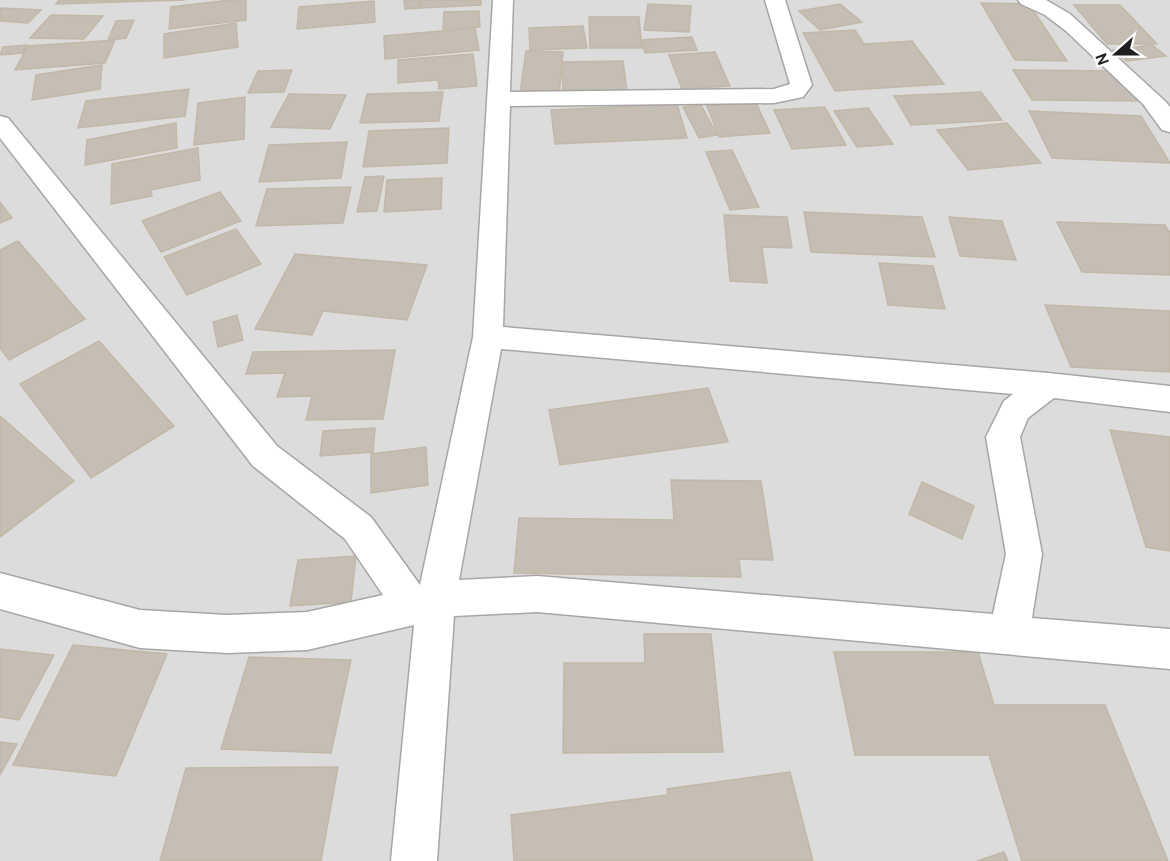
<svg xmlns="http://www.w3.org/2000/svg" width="1170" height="861" font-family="Cabin,sans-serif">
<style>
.residential{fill:#dddcdc}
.building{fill:#c5beb4;stroke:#c2b8a7;stroke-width:1.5}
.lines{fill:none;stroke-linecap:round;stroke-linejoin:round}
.street-casing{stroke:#a6a6a6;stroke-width:3}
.street{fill:#fff;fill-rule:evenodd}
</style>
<rect width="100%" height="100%" fill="#f0eee5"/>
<rect class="residential" x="0" y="0" width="1170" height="861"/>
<g class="building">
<polygon points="59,0 185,0 56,4"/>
<polygon points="230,0 246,0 246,20 169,29 171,7"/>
<polygon points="404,0 419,0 420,8 405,9"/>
<polygon points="421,0 481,0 481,5 421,8"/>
<polygon points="374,1 375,22 297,29 299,7"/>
<polygon points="981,3 1029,4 1067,61 1015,60"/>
<polygon points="648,4 691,6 689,32 644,30"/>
<polygon points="840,4 862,22 820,30 799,11"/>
<polygon points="1074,5 1120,5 1157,44 1107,44"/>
<polygon points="0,8 41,10 28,23 0,21"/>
<polygon points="479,11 480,27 443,29 444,12"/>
<polygon points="51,15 103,16 84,39 30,38"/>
<polygon points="589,17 639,17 642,48 590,48"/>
<polygon points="134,20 126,38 108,40 116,21"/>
<polygon points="236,23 238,47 164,58 164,34"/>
<polygon points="583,26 587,48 530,50 529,28"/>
<polygon points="475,28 479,50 385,59 384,36"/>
<polygon points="855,30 864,44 912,41 944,84 835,91 803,33"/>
<polygon points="692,37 697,50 645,53 641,40"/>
<polygon points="115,40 105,63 15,70 28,46"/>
<polygon points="27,45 23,53 0,55 3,47"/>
<polygon points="1152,45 1166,56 1127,61 1113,50"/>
<polygon points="526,51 563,52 559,95 520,94"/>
<polygon points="715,52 730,86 682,89 669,55"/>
<polygon points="473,54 477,86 439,89 438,80 398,83 398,60"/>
<polygon points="623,61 627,92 563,93 562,62"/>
<polygon points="102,65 100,89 32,100 36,75"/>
<polygon points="292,70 284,92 248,93 258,71"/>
<polygon points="1013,70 1119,71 1143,101 1032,100"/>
<polygon points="189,89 185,116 78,128 86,101"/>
<polygon points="443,92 439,121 360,123 367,94"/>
<polygon points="981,92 1002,120 911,125 894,96"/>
<polygon points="289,94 346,95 330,129 271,127"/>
<polygon points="245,97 244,139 194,145 198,103"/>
<polygon points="756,103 770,133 719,137 707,106"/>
<polygon points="677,104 687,138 555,144 551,110"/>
<polygon points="701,105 717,135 699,138 683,107"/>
<polygon points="825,107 846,145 792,149 774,110"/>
<polygon points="868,108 893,144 857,147 834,111"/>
<polygon points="1029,111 1141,116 1170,163 1052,158"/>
<polygon points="176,123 177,148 85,165 87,140"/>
<polygon points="1007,123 1041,163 968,170 937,130"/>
<polygon points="449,128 447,163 363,167 369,131"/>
<polygon points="347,142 341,178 259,182 269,145"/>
<polygon points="198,148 200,180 151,190 152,196 111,204 112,164"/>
<polygon points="732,150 759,207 730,210 706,152"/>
<polygon points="384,176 377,211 357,212 365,177"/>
<polygon points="442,178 441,209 384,212 387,180"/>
<polygon points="351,187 343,223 256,226 267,189"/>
<polygon points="220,192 241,221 161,252 142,221"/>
<polygon points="0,202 12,218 0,223"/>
<polygon points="804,212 922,217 935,257 811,252"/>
<polygon points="724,215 787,217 792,248 762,247 767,283 730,281"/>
<polygon points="949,217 1002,221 1016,260 960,256"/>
<polygon points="1057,222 1165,225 1170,233 1170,275 1082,272"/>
<polygon points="236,229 261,264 187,295 164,257"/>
<polygon points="18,241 85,319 9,360 0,348 0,250"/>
<polygon points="295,254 427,265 407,320 323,311 312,335 255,329"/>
<polygon points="879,263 933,266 945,309 888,305"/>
<polygon points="1045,305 1170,311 1170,372 1071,367"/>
<polygon points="237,315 243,340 218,347 213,322"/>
<polygon points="99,341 174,426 91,478 20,384"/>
<polygon points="395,350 383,419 306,420 312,396 277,397 285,373 246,374 253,352"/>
<polygon points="708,388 728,442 560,465 549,410"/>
<polygon points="0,416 74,481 0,537"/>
<polygon points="375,428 373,452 320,456 323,431"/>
<polygon points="1110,430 1170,437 1170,551 1146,547"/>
<polygon points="426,447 428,485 371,493 371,454"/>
<polygon points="671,480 761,481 773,560 739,559 741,577 514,573 519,518 674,520"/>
<polygon points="922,482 974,506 962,539 909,514"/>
<polygon points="356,556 351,602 290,606 298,560"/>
<polygon points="644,634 711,634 723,752 563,753 564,663 645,663"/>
<polygon points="73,645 167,654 116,776 13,765"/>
<polygon points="0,649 54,655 19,720 0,717"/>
<polygon points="834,652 978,652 994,705 1105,705 1168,861 1022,861 989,755 855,755"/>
<polygon points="249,657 351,660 331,753 221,749"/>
<polygon points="0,742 17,744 0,775"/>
<polygon points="338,767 321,861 160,861 186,768"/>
<polygon points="790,772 813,861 514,861 511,815 668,795 667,789"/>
<polygon points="1004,852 1008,861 977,861"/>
</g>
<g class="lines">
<defs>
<g id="street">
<path d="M 493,0 L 513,0 L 510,92 L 774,89 L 790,84 L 765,0 L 785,0 L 812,85 L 803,97 L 774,103 L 510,106 L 503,327 L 1048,373 L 1170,386 L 1170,412 L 1054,398 L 1028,418 L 1020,437 L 1042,554 L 1032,618 L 1170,629 L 1170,669 L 537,612 L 454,616 L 437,861 L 391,861 L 414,625 L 307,650 L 227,653 L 140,648 L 0,609 L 0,573 L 140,610 L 227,615 L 307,612 L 383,595 L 345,539 L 253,466 L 0,138 L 0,116 L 8,118 L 277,446 L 371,517 L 420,585 L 473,337 ZM 501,349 L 1013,394 L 1004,401 L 986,437 L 1006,554 L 993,614 L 537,576 L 459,580 Z"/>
<polygon points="1018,0 1046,0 1070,14 1166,102 1170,107 1170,132 1162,130 1143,104 1066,31 1045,15 1021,4"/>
</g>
</defs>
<use href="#street" class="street-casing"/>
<use href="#street" class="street"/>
</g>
<g transform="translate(1116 54) rotate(249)" stroke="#ffffff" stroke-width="4.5" paint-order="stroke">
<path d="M0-4.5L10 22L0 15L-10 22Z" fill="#1f1f1f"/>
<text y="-9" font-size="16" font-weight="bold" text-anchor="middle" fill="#1f1f1f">N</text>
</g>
</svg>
